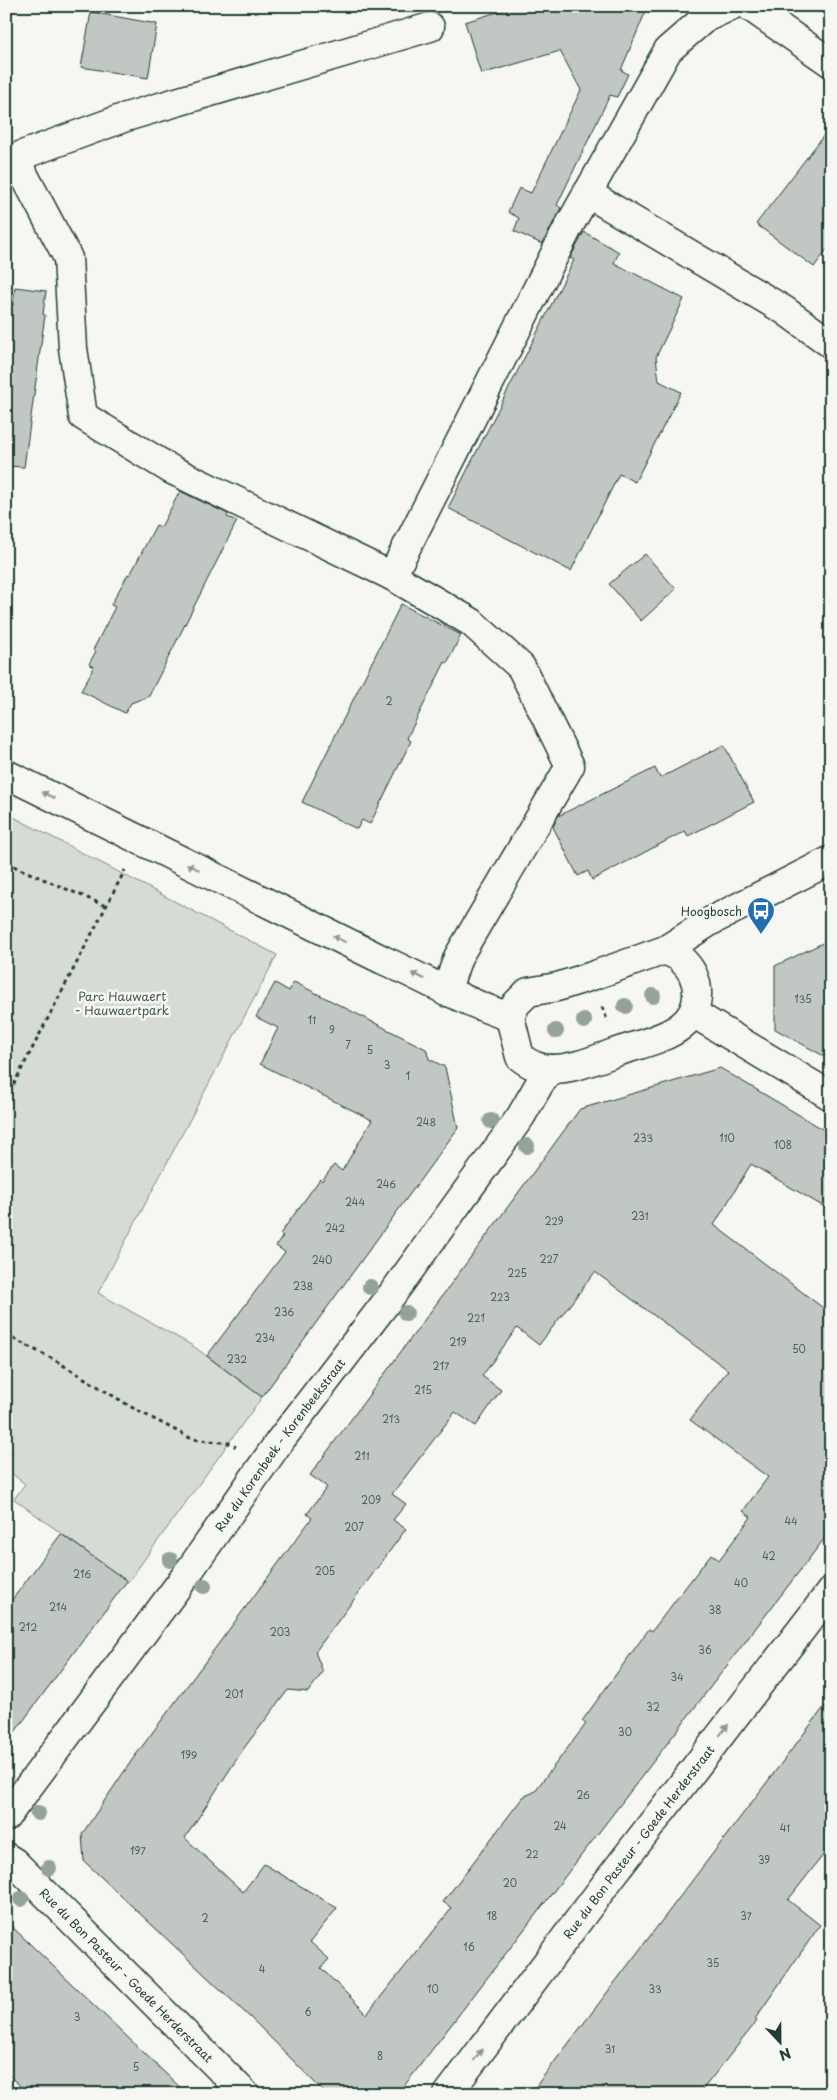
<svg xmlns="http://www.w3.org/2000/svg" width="837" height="2100" font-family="'Playpen Sans',sans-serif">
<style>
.green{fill:#d6dbd6;stroke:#7a8c85}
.building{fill:#c1c8c3;stroke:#1f3d34;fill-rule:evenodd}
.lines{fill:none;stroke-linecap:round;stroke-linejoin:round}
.minor-casing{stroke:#1f3d34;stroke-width:31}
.path{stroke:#1f3d34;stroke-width:3;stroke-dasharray:4 4;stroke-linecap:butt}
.minor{stroke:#f6f6f2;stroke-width:28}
.tree{fill:#94a29b}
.oneway{fill:#8a9a93}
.labels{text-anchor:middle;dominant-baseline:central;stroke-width:5;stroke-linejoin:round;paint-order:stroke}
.number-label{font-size:10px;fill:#486058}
.poi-label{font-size:12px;fill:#1f3d34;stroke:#f6f6f2;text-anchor:end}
.park-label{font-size:12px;fill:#445d54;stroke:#f6f6f2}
.street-label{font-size:12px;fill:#1f3d34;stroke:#f6f6f2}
</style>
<rect width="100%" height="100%" fill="#f6f6f2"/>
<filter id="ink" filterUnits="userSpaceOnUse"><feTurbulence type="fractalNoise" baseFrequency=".02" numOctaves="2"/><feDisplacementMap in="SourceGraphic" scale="10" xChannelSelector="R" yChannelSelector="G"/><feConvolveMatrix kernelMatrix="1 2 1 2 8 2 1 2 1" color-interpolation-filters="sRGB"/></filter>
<g filter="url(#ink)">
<polygon class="green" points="6,813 277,955 98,1293 193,1346 262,1397 128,1582 14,1499 25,1484 6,1469 6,1460 13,1452 6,1446"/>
<g class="building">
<polygon points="517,6 648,6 621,70 628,74 617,97 610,95 557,205 561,208 542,244 514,231 519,218 508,212 519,188 531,193 581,90 560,51 481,74 465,22"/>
<polygon points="91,12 157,24 148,78 81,67"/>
<polygon points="831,126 831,244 814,267 756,224"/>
<polygon points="584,232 619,252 614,263 684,299 656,357 659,381 681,392 635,482 619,474 571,571 448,508 574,260 570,258"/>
<polygon points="15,287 46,291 43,314 45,315 24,467 6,466 6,304 13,305"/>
<polygon points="180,491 228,514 227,517 237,521 149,696 131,703 125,713 81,691 94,667 89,664 96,651 93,650 115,607 111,605 128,574 130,575 156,525 161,527"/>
<polygon points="645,554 676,589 641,621 609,584"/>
<polygon points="401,604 461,635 447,663 445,662 407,738 411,741 370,824 362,820 357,829 302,802"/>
<polygon points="724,745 754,802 688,836 685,831 592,880 588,871 578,876 553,827 558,816 655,768 660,778"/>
<polygon points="831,939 831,1060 775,1029 775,966"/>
<polygon points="294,982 426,1049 429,1059 445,1067 458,1128 262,1397 207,1356 285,1252 276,1246 283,1236 280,1234 320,1179 322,1181 334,1165 342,1171 372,1120 260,1064 278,1028 256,1017 275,983 289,991"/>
<path d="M 720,1068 L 831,1134 L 831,1211 L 751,1164 L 714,1225 L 831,1314 L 831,1530 L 398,2094 L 326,2094 L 256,2023 L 84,1861 L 82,1834 L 132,1760 L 312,1518 L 307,1514 L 327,1487 L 310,1475 L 580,1109 ZM 595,1272 L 728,1370 L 690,1420 L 768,1477 L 743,1511 L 751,1517 L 719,1560 L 711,1554 L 652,1631 L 649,1629 L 582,1721 L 586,1724 L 534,1792 L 523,1797 L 443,1902 L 452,1908 L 367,2014 L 321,1968 L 329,1959 L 310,1942 L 337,1908 L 264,1864 L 243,1892 L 185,1838 L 244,1748 L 288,1690 L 308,1692 L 323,1672 L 315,1652 L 406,1529 L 393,1520 L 406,1504 L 392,1494 L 455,1412 L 476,1426 L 501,1390 L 482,1376 L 517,1328 L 539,1345 Z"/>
<polygon points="61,1534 127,1581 6,1744 6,1608"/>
<polygon points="831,1698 831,1845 788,1900 820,1925 755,2019 757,2021 699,2094 530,2094"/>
<polygon points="6,1921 76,1988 187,2094 28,2094 6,2072"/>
</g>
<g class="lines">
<defs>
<g id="minor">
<polyline points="749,6 831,63"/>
<polyline points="15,158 68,258 73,348 83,416 172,470 392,576 569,226 668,50 705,18 731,6"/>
<polyline points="6,161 126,117 430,27"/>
<polyline points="587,193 784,310 831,344"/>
<polyline points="392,576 471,622 521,667 570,766 458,957 446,992"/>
<path d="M 6,774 L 383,960 C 427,980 464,1002 510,1017"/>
<path d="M 665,950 C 670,953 677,955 681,959 C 702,978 703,1009 681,1026 C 666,1039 633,1046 614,1053 C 594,1060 573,1069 551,1069 C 539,1069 530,1065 520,1057 L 510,1017 L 516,1004 L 528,992 L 557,987 L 592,976 L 665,950 L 711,921 L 831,860"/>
<polyline points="693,1013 831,1096"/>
<path id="s1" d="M 6,1817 L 187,1574 L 279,1442 L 388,1300 L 521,1116 L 540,1083 L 552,1069"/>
<path id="s2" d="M 6,1857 L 14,1862 L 245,2094"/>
<path id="s3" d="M 448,2094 L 611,1877 L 831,1591"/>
</g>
</defs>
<use href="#minor" class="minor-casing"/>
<g class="path">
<polyline points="6,863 106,906"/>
<polyline points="602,1007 608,1022"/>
<polyline points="6,1099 125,870"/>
<polyline points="6,1335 53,1359 133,1408 192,1439 229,1443 236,1447"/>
</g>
<use href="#minor" class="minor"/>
</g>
<g class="tree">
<circle cx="653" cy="996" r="8"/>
<circle cx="625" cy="1006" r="8"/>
<circle cx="584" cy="1021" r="8"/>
<circle cx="556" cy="1031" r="8"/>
<circle cx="491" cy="1121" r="8"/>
<circle cx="527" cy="1146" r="8"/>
<circle cx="370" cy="1287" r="8"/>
<circle cx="406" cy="1313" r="8"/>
<circle cx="170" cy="1560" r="8"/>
<circle cx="204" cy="1586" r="8"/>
<circle cx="38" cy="1813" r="8"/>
<circle cx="49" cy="1868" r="8"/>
<circle cx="21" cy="1899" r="8"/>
</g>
<defs><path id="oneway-solid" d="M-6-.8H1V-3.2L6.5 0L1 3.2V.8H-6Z" transform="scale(1.25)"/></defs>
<g class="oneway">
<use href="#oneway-solid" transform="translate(48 795) rotate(-153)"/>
<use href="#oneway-solid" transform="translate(193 867) rotate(-154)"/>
<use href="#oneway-solid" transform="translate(339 939) rotate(-154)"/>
<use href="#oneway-solid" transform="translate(418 976) rotate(-154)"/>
<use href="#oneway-solid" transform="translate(724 1730) rotate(-52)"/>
<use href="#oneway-solid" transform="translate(478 2055) rotate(-53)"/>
</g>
</g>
<defs>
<symbol id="bus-pin" viewBox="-11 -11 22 30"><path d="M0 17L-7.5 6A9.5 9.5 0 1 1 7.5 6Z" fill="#1f6fb2" stroke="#f6f6f2"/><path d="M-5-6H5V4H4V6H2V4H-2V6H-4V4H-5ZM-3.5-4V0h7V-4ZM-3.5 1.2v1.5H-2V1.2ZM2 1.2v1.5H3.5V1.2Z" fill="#fff"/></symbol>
</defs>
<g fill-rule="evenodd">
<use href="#bus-pin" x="745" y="895" width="32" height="43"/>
</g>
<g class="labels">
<g class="number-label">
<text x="389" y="700">2</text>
<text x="803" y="998">135</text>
<text x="312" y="1019">11</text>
<text x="332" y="1029">9</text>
<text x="348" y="1044">7</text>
<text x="370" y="1049">5</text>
<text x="387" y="1064">3</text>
<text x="408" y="1075">1</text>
<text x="426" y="1121">248</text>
<text x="643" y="1137">233</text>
<text x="727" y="1137">110</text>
<text x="783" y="1144">108</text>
<text x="386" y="1183">246</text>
<text x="355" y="1201">244</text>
<text x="640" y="1215">231</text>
<text x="554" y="1220">229</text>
<text x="335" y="1227">242</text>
<text x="549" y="1258">227</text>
<text x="322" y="1259">240</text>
<text x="517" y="1272">225</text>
<text x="303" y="1285">238</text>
<text x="500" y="1296">223</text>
<text x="284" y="1311">236</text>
<text x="476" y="1317">221</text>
<text x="265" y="1337">234</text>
<text x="458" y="1341">219</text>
<text x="799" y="1348">50</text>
<text x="237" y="1358">232</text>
<text x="441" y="1365">217</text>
<text x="423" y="1389">215</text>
<text x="391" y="1418">213</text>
<text x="362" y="1455">211</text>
<text x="371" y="1499">209</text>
<text x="791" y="1520">44</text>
<text x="354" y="1526">207</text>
<text x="769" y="1555">42</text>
<text x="325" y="1570">205</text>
<text x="82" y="1573">216</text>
<text x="741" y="1582">40</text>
<text x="58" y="1606">214</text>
<text x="715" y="1609">38</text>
<text x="28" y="1626">212</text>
<text x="280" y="1631">203</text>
<text x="705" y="1649">36</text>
<text x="677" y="1676">34</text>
<text x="234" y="1693">201</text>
<text x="653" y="1706">32</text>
<text x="625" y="1731">30</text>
<text x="189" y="1754">199</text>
<text x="583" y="1794">26</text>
<text x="560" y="1825">24</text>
<text x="785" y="1827">41</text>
<text x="138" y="1850">197</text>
<text x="532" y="1853">22</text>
<text x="764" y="1859">39</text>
<text x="510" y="1882">20</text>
<text x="492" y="1915">18</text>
<text x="746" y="1915">37</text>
<text x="205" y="1917">2</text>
<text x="469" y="1946">16</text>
<text x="713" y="1962">35</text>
<text x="262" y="1968">4</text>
<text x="433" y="1988">10</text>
<text x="655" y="1988">33</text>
<text x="308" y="2011">6</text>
<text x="77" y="2016">3</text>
<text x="610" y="2048">31</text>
<text x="380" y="2055">8</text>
<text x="136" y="2066">5</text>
</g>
<g class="poi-label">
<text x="742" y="911">Hoogbosch</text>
</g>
<g class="park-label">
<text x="122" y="996">Parc Hauwaert<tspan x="122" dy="14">- Hauwaertpark</tspan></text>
</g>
<g class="street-label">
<text stroke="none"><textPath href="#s1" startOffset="462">Rue du Korenbeek - Korenbeekstraat</textPath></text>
<text stroke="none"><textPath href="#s3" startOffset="316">Rue du Bon Pasteur - Goede Herderstraat</textPath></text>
<text stroke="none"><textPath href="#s2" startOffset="169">Rue du Bon Pasteur - Goede Herderstraat</textPath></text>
</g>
</g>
<rect width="837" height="2100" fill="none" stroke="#f6f6f2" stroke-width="25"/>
<rect x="12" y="12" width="812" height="2075" fill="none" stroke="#1f3d34" stroke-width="2" filter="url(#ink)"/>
<g transform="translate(780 2042) rotate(158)" stroke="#f6f6f2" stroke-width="4" paint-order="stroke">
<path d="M0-4L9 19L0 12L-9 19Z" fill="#1f3d34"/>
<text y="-8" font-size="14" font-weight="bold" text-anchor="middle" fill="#1f3d34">N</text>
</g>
</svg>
